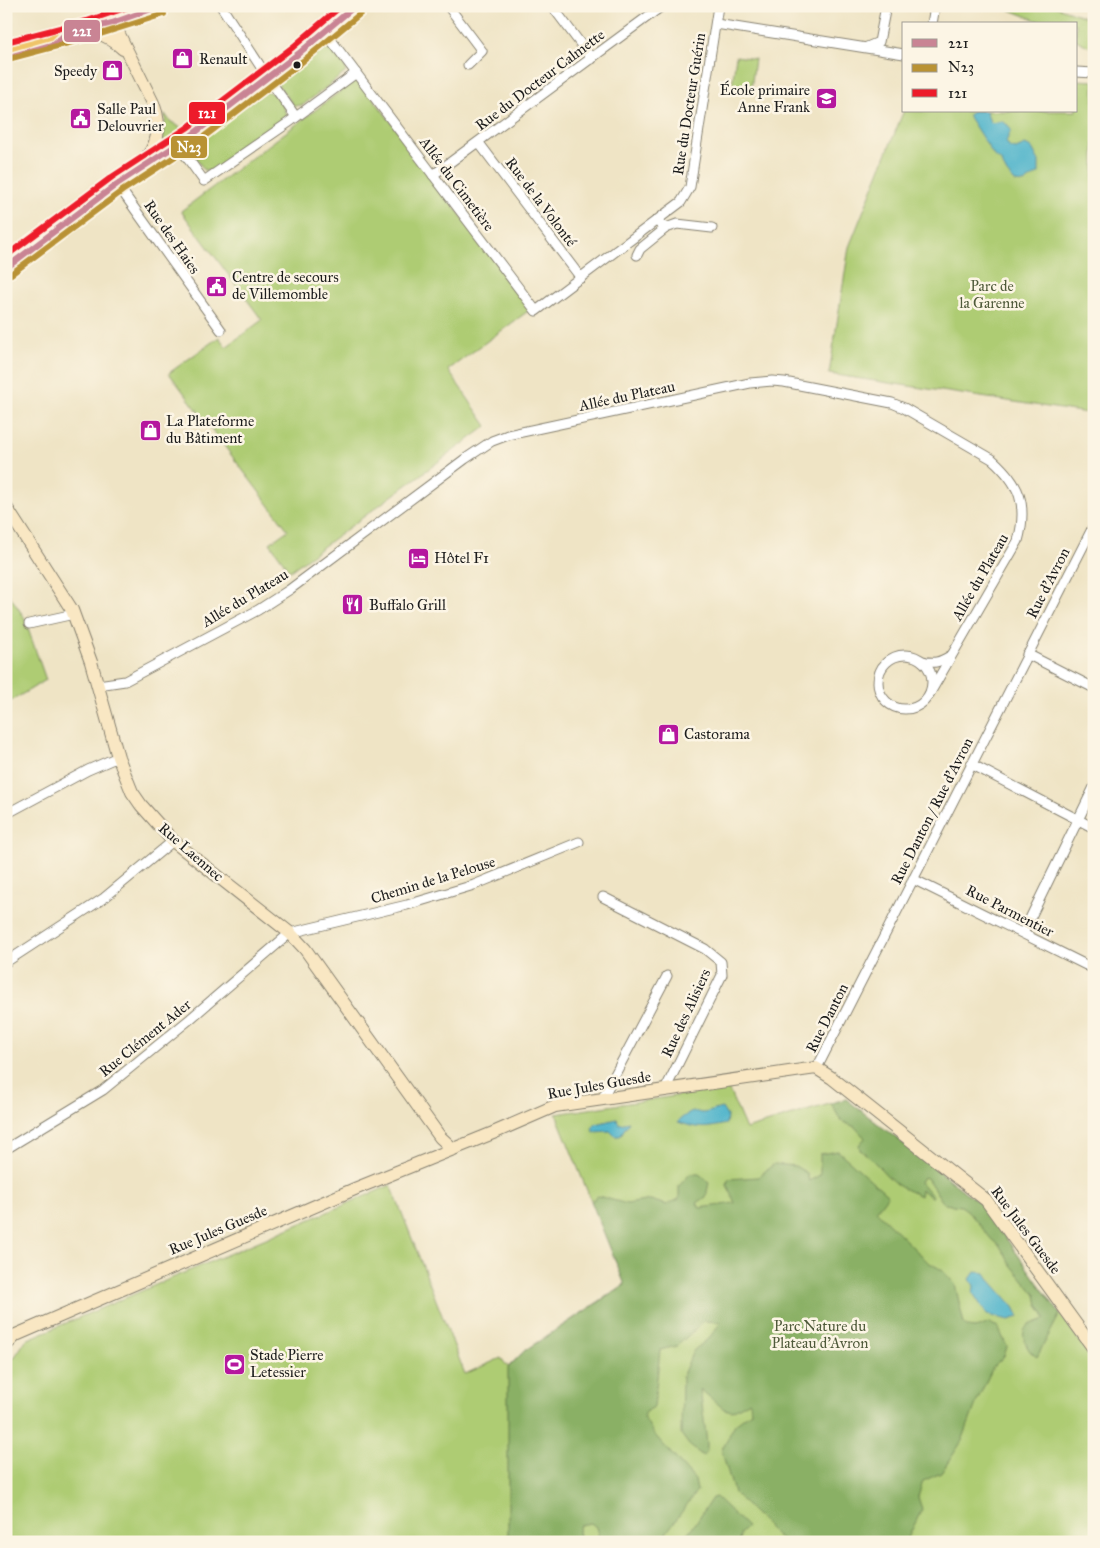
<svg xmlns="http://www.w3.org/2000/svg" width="1100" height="1548" font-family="'IM FELL Great Primer',serif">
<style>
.green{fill:#aecc73;stroke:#657448}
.forest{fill:#8ab065;stroke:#536640}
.water{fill:#4bb2ca;stroke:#346773}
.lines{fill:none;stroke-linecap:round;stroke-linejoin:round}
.street-casing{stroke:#868070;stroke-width:11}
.secondary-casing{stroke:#868070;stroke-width:14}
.primary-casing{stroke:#868070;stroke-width:17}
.street{stroke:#fff;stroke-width:9}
.secondary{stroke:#f9e7c3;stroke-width:12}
.primary{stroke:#efc469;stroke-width:15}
.bus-1-casing{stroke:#fcf5e5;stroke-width:10}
.bus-2-casing{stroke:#fcf5e5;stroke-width:10}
.bus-3-casing{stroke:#fcf5e5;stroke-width:10}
.bus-1{stroke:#c98494;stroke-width:6}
.bus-2{stroke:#b99234;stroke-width:6}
.bus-3{stroke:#ed1b2a;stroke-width:6}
.bus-dot{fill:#1c1c1c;stroke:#fcf5e5;stroke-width:2}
.labels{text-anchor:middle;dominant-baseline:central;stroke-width:5;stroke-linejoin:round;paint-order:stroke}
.poi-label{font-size:15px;fill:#1c1c1c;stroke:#fcf5e5;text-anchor:start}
.street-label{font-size:15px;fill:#1c1c1c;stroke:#fcf5e5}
.park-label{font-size:15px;fill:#4f5a3a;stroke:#fcf5e5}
.line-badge{stroke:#fcf5e5;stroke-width:2}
.badge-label{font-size:14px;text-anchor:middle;font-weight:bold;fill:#fff}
</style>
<rect width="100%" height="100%" fill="#fcf5e5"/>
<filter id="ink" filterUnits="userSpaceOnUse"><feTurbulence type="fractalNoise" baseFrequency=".02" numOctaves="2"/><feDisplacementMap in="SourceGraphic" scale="10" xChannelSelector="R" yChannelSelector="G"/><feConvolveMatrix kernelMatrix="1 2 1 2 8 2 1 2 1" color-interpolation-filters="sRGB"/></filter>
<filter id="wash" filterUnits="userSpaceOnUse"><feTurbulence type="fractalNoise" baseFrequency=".0096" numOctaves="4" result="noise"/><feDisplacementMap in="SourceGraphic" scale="20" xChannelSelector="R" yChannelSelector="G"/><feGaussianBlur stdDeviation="1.12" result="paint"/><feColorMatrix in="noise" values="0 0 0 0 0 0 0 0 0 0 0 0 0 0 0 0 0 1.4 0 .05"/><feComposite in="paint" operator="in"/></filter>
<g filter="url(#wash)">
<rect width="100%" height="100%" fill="#efe4c5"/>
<g class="green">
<polygon points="1000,6 1054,6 1094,20 1094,49 1076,40 1076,24 1041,24 1041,22"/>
<polygon points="322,45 330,47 346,68 345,73 303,105 294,106 278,85 278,80"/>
<polygon points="736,56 755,59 751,89 732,86"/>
<polygon points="358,78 531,309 448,370 487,426 290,571 270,543 288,530 169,373 219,337 226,347 262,320 181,211"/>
<polygon points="1076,80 1094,81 1094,414 829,374 849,247 904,110 904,111 1076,111"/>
<path d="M 264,91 C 274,91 286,106 286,117 L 214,170 L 205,171 L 192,153 L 192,144 Z"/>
<polygon points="165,114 170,121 181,128 185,133 159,151 165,130"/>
<polygon points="6,590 24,617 46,680 6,704"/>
<polygon points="728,1088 746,1129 846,1099 983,1206 1090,1356 1094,1365 1094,1532 1090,1542 6,1542 6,1361 14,1358 26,1340 391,1185 465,1374 501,1358 508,1367 524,1351 625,1284 556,1114"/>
</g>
<g class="forest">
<path d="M 846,1099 L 983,1206 L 1060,1314 L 1037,1357 C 1031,1353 1029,1351 1026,1344 C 1018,1325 1031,1325 1045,1319 L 1043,1313 L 1038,1305 L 1036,1295 L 1011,1265 L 1000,1246 L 992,1240 L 968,1211 L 961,1206 L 944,1204 L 927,1178 L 923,1177 L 920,1182 L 933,1197 L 931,1197 L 921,1190 L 920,1196 C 913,1192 900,1188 895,1183 C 882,1172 874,1159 860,1150 L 859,1145 L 865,1138 L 855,1127 L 841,1121 L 831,1103 Z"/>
<path d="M 838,1151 L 888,1195 L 876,1211 L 928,1262 L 942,1270 L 955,1284 L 964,1324 C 972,1331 980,1327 989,1323 L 998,1327 L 1007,1347 L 1004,1356 L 993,1367 L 977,1401 L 962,1441 L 941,1473 L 923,1481 L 918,1497 L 922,1509 L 906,1542 L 783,1542 L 734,1493 L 723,1455 L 722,1449 L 735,1424 L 751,1412 L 750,1401 L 732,1411 L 724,1409 L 700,1389 L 707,1443 L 707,1450 L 703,1456 L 689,1445 L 681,1434 L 682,1377 L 693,1351 L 709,1338 L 721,1322 L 704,1321 L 677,1346 L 660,1350 L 654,1407 L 645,1412 L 644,1417 L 653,1433 L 695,1480 L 697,1491 L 661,1540 L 657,1542 L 600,1542 L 596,1527 L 591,1523 L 580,1525 L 578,1531 L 580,1542 L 508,1542 L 508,1368 L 524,1351 L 625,1285 L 591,1201 L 598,1196 L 627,1204 L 651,1200 L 666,1205 L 679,1199 L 679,1186 L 690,1174 L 699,1174 L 709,1182 L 706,1197 L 697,1203 L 700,1208 L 735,1203 L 727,1185 L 728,1179 L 758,1177 L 774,1164 L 795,1166 L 807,1173 L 809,1181 L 820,1175 L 820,1154 Z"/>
<polygon points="716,1497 747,1527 740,1534 739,1542 680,1542 695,1524 712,1498"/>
</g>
<g class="water">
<polygon points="973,111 986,111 990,122 993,123 1001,121 1008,125 1011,130 1006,142 1010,148 1016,149 1025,145 1032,148 1039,161 1039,173 1024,183 1015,182 1007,173 1000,160 994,156 969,117 969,114"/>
<path d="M 722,1108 L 727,1116 L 726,1124 C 704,1129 698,1129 678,1122 C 680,1118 690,1112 694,1112 C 697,1111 699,1113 702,1113 C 708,1113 716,1109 722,1108 Z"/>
<polygon points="617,1119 619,1124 629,1122 620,1136 615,1136 610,1131 594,1132 592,1128 596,1124"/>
<polygon points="975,1272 986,1273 991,1281 1014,1307 1019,1317 1009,1320 987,1315 973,1293 974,1286 970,1279"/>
</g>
</g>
<g filter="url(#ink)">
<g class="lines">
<defs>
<g id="street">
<polyline points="221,6 268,78 296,117"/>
<polyline points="448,6 482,51 468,65"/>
<polyline points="552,6 592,59"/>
<polyline points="716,24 904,54"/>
<polyline points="932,24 935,6"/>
<polyline points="325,32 536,311 681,202 690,187 718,6"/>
<polyline points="867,47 879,42 886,6"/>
<polyline points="1076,72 1094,73"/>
<polyline points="479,143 581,278"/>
<polyline points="178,145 204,181 288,123 356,73"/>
<polyline points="433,175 662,6"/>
<polyline points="117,184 221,330"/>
<polyline points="656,221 666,228 677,224 712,228"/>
<polyline points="637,255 640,249 666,228"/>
<polyline points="29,624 74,614"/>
<polyline points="1027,654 1094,688"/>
<circle cx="905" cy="682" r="27"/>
<path d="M 923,661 C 934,664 940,662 950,656"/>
<path d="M 98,685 L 125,681 L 258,610 L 289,590 L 465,459 L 492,441 L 508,435 L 750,383 L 772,381 L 784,382 L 892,403 L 904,408 L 992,459 C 1020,484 1028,504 1018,541 L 930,693"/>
<polyline points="971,764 1094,828"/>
<polyline points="6,814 88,770 118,757"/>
<polyline points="913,879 1094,969"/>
<polyline points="603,897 705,949 721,962 722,975 665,1090"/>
<polyline points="1023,933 1094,787"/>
<polyline points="6,962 104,898 173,841"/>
<polyline points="816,1068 820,1062 1094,525"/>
<polyline points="602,1099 667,976"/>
<polyline points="6,1149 103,1090 190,1019 290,933 407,905 474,885 579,842"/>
</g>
<g id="secondary">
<path d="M 105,6 L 153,103 C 162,126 159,147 140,164"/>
<path d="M 89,29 C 103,34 113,39 123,49"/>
<polyline points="6,507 72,610 91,662 118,757 132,792 141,805 173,841 290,933 305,949 440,1137 453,1149"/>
<polyline points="6,1345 16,1335 357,1188 493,1133 555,1106 816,1068 832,1078 986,1200 1094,1349"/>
</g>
<g id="primary">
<polyline points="6,51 89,29 161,6"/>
<polyline points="6,268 117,184 192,135 298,54 355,6"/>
</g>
</defs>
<use href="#street" class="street-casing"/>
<use href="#secondary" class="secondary-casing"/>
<use href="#primary" class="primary-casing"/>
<use href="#street" class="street"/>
<use href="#secondary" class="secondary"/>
<use href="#primary" class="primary"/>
<defs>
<g id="bus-1">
<polyline points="6,58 55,44 63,36 112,23 160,6"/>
<polyline points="6,268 117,184 192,135 298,54 355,6"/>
</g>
<g id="bus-2">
<polyline points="8,59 91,37 164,14"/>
<polyline points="11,274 122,191 197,142 303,61 361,13"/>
</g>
<g id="bus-3">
<polyline points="6,42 87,21 131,6"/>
<polyline points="6,256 112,177 187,128 293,47 341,6"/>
</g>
</defs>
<use href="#bus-1" class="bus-1-casing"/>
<use href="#bus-2" class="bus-2-casing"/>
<use href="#bus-3" class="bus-3-casing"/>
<use href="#bus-1" class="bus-1"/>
<use href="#bus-2" class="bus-2"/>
<use href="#bus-3" class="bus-3"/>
</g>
</g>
<defs>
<symbol id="shop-square" viewBox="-11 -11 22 22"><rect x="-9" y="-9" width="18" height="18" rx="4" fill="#b5179e" stroke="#fcf5e5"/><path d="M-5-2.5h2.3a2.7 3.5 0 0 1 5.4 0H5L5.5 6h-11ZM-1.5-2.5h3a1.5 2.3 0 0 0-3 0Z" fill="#fff"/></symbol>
<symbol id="school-square" viewBox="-11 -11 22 22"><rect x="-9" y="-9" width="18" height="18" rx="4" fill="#b5179e" stroke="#fcf5e5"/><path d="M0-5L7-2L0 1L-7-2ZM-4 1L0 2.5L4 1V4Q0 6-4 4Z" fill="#fff"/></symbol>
<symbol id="civic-square" viewBox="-11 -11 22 22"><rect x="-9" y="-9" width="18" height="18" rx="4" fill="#b5179e" stroke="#fcf5e5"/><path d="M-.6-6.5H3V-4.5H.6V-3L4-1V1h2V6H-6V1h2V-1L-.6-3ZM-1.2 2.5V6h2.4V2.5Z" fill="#fff"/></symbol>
<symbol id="hotel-square" viewBox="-11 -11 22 22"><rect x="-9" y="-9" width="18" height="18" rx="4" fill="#b5179e" stroke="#fcf5e5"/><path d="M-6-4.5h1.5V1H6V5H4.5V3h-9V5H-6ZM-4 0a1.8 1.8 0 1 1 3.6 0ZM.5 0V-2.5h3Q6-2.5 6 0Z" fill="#fff"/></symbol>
<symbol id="restaurant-square" viewBox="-11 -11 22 22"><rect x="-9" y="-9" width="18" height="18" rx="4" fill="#b5179e" stroke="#fcf5e5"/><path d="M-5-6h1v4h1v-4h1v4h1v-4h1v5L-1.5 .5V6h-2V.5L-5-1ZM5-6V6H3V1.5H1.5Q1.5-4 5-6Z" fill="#fff"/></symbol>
<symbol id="stadium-square" viewBox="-11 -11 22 22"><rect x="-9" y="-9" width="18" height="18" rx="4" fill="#b5179e" stroke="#fcf5e5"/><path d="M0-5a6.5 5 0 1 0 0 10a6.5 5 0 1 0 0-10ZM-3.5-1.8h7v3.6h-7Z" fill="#fff"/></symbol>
</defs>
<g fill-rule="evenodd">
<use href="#shop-square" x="170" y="46" width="25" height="25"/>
<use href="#shop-square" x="100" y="58" width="25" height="25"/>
<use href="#school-square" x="814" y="86" width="25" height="25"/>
<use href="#civic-square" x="68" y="106" width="25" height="25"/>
<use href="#civic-square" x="204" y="274" width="25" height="25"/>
<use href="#shop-square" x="138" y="418" width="25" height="25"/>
<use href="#hotel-square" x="406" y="546" width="25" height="25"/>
<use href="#restaurant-square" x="340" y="592" width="25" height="25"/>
<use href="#shop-square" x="656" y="722" width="25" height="25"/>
<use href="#stadium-square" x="222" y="1352" width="25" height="25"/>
</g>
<circle class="bus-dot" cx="297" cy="65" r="4.5"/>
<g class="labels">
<g class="poi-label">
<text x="199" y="59">Renault</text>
<text x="97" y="71" text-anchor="end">Speedy</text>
<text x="810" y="90" text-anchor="end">École primaire<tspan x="810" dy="17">Anne Frank</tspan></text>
<text x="97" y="109">Salle Paul<tspan x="97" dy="17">Delouvrier</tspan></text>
<text x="232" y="277">Centre de secours<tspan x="232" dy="17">de Villemomble</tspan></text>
<text x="166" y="421">La Plateforme<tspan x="166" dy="17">du Bâtiment</tspan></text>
<text x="434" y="558">Hôtel F1</text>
<text x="369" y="605">Buffalo Grill</text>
<text x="684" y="734">Castorama</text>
<text x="250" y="1355">Stade Pierre<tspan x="250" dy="17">Letessier</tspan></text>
</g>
<g class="street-label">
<text transform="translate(540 80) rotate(-37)">Rue du Docteur Calmette</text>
<text transform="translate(689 104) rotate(-81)">Rue du Docteur Guérin</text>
<text transform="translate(457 184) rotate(53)">Allée du Cimetière</text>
<text transform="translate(541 202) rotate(53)">Rue de la Volonté</text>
<text transform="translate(172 237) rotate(55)">Rue des Haies</text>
<text transform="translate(627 396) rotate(-12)">Allée du Plateau</text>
<text transform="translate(980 577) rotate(-60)">Allée du Plateau</text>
<text transform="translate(1048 583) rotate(-63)">Rue d'Avron</text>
<text transform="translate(245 598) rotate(-31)">Allée du Plateau</text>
<text transform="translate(932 811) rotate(-63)">Rue Danton / Rue d'Avron</text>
<text transform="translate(191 852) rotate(41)">Rue Laennec</text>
<text transform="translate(433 880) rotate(-17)">Chemin de la Pelouse</text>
<text transform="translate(1010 911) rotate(27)">Rue Parmentier</text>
<text transform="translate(686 1013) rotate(-65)">Rue des Alisiers</text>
<text transform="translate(827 1018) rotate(-63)">Rue Danton</text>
<text transform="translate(145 1038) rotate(-39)">Rue Clément Ader</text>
<text transform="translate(599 1085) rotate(-10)">Rue Jules Guesde</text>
<text transform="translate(218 1230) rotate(-23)">Rue Jules Guesde</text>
<text transform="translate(1026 1230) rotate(53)">Rue Jules Guesde</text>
</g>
<g class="park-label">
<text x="992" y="286">Parc de<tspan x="992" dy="17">la Garenne</tspan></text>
<text x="820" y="1326">Parc Nature du<tspan x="820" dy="17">Plateau d'Avron</tspan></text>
</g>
</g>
<g class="line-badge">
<rect x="63" y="19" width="38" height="24" rx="5" fill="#c98494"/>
<rect x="188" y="101" width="38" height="24" rx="5" fill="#ed1b2a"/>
<rect x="170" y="135" width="38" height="24" rx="5" fill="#b99234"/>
</g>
<g class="badge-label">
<text x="82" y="36">221</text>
<text x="207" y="118">121</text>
<text x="189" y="152">N23</text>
</g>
<rect width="1100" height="1548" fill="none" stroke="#fcf5e5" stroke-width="25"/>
<rect x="902" y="22" width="175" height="90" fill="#fcf5e5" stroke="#a29e95"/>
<rect x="912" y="39" width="25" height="8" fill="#c98494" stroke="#a29e95"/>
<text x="948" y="48" font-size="15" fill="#1c1c1c">221</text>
<rect x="912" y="64" width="25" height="8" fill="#b99234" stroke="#a29e95"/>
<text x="948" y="72" font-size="15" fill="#1c1c1c">N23</text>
<rect x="912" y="89" width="25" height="8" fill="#ed1b2a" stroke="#a29e95"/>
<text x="948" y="98" font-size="15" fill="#1c1c1c">121</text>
</svg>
